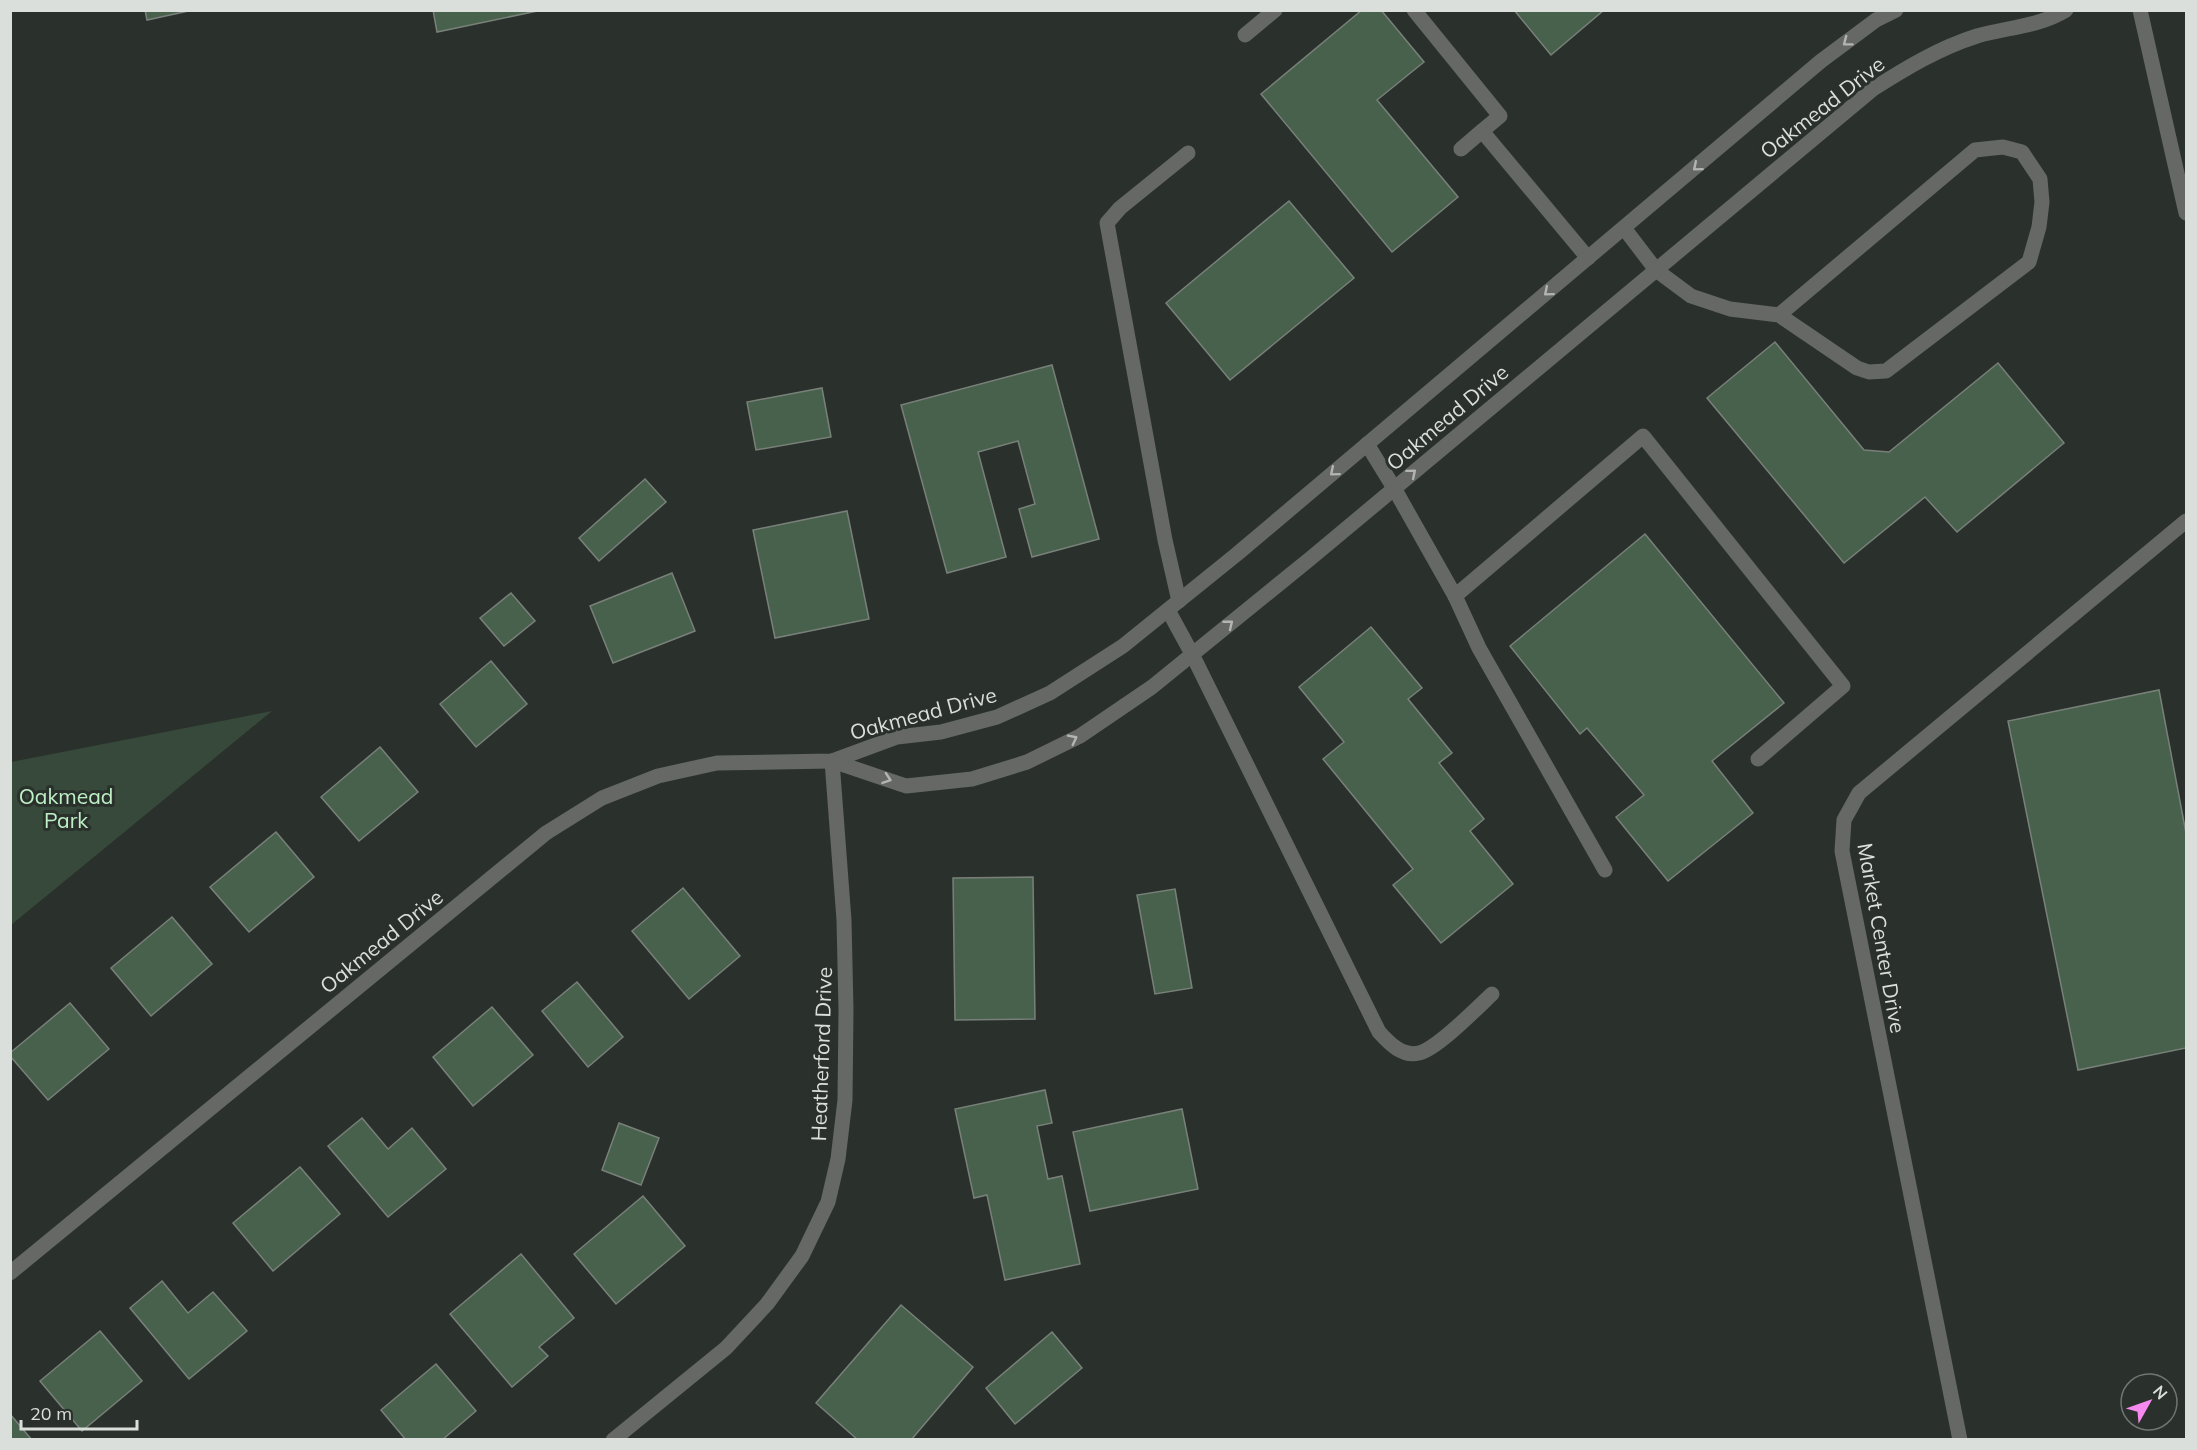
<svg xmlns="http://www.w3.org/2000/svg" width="2197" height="1450" font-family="Mulish,sans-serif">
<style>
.green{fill:#37493a}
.building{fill:#47614c;stroke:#79807a;stroke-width:1.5}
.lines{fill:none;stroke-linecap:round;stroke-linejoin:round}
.lane{stroke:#656865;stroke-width:15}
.street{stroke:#656865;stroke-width:15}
.oneway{stroke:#b2b5b2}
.labels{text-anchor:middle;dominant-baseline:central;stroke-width:6;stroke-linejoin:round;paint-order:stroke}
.street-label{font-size:21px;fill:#dbdfdc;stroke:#2a302b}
.park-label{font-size:21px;fill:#bef0c6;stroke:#2a302b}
</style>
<rect width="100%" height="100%" fill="#2a302b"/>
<polygon class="green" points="272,711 11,925 11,762"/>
<g class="building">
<polygon points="145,10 193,10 147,20"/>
<polygon points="433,10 542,10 437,32"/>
<polygon points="1362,10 1381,10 1424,62 1377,100 1458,197 1392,252 1261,94"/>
<polygon points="1514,10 1604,10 1551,55"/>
<polygon points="1289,201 1354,278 1230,380 1166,303"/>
<polygon points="1775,342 1864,450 1889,452 1998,363 2064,443 1957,532 1925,497 1844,563 1707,398"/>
<polygon points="1052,365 1099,539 1032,557 1019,509 1035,504 1018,441 978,452 1006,557 947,573 901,405"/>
<polygon points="822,388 831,437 756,450 747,402"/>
<polygon points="645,479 666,502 599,561 579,538"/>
<polygon points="847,511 869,619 775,638 753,530"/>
<polygon points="1645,534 1784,703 1712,761 1753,813 1668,881 1616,817 1644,795 1587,728 1580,734 1510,646"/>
<polygon points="672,573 695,631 613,663 590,606"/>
<polygon points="511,593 535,621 504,646 480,618"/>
<polygon points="1371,627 1422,688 1408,699 1452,753 1439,763 1484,819 1470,831 1513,884 1441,943 1393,885 1413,869 1323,759 1344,742 1299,687"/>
<polygon points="491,661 527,704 476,747 440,704"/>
<polygon points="2159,690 2186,833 2186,1048 2078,1070 2008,721"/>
<polygon points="380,747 418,792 359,841 321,797"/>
<polygon points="276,832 314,877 249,932 210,887"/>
<polygon points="1033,877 1035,1019 955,1020 953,878"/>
<polygon points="683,888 740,956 689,999 632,931"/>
<polygon points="1175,889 1192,988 1155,994 1137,895"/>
<polygon points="172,917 212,964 151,1016 111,968"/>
<polygon points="577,982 623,1037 588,1067 542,1011"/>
<polygon points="70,1003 109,1049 48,1100 10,1056 10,1053"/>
<polygon points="492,1007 533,1055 473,1106 433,1057"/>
<polygon points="1045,1090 1052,1123 1037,1126 1048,1179 1062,1176 1080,1264 1005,1280 987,1195 974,1198 955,1109"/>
<polygon points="1182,1109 1198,1189 1090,1211 1073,1132"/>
<polygon points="362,1118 388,1149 412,1128 446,1169 388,1217 328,1146"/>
<polygon points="619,1123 659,1138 641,1185 602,1170"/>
<polygon points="300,1167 340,1214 273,1271 233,1223"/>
<polygon points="643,1196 685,1246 616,1304 574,1254"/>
<polygon points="521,1254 574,1318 539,1347 548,1356 512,1387 450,1314"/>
<polygon points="162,1281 188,1313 213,1292 247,1331 189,1379 130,1308"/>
<polygon points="901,1305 973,1367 911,1440 858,1440 816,1403"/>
<polygon points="100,1331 142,1381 82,1431 40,1381"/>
<polygon points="1052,1332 1082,1368 1015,1424 986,1388"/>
<polygon points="436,1364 476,1411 442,1440 406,1440 381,1410"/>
<polygon points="10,1414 32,1440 10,1440"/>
</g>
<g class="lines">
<g class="lane">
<polyline points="1414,10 1500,116 1482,131"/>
<polyline points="1245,35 1275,10"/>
<polyline points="1461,149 1482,131 1588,258"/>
<polyline points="1624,228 1656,270 1691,296 1730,309 1779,315 1857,368 1869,372 1886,371 2029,262 2039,227 2042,202 2040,179 2022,152 2003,147 1975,150 1779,315"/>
<polyline points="1367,444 1394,488 1455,596 1479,648 1605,870"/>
<polyline points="1455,596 1643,436 1843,686 1758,759"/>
<polyline points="1179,601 1165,540 1107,223 1120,208 1188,153"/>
<path d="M 1168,610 L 1192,654 L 1379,1032 C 1389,1043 1402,1057 1419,1053 C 1437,1049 1477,1008 1492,994"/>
</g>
<g class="street">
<polyline points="2140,10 2186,213"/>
<path d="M 832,761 L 906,786 L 972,779 L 1027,762 L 1080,736 L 1152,687 L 1311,558 L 1873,89 C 1906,68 1939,48 1977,36 C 2008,27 2038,27 2066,10"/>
<polyline points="10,1273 546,833 602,798 658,776 717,763 832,761 897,737 941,732 997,717 1050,693 1123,646 1237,554 1821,61 1876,20 1896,10"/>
<polyline points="613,1440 726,1348 767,1304 802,1256 828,1202 838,1159 845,1100 846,1010 844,920 832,761"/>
<polyline points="1960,1440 1842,851 1844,820 1859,793 2186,521"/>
</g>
</g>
<defs><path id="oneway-chevron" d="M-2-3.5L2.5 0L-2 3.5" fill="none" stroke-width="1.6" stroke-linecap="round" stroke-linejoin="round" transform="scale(1.5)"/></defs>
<g class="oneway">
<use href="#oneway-chevron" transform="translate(1847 42) rotate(143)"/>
<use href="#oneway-chevron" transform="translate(1697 167) rotate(140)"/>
<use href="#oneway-chevron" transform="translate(1548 292) rotate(140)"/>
<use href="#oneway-chevron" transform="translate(1334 472) rotate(140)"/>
<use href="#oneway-chevron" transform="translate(1412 473) rotate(-40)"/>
<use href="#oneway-chevron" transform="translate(1229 624) rotate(-39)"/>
<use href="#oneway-chevron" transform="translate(1073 739) rotate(-27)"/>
<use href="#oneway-chevron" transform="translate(887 779) rotate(19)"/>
</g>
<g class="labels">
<g class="street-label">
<text transform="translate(1822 107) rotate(-38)">Oakmead Drive</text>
<text transform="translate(1447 417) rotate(-40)">Oakmead Drive</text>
<text transform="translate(923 713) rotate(-15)">Oakmead Drive</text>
<text transform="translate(1882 938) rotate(80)">Market Center Drive</text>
<text transform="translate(381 941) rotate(-39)">Oakmead Drive</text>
<text transform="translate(821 1054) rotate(-88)">Heatherford Drive</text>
</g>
<g class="park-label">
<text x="66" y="796">Oakmead<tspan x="66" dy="24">Park</tspan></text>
</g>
</g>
<rect width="2197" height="1450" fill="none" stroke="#dbdfdc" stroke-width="24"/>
<g transform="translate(2149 1402) rotate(50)"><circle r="28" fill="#2a302b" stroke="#717672" stroke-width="1.5"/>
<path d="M0-4.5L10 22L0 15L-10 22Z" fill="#f589ee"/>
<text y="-9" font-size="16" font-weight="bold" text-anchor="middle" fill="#dbdfdc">N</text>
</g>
<path d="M21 1420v9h116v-9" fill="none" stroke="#dbdfdc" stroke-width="3"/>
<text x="30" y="1420" font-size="18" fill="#dbdfdc" stroke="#2a302b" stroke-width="4.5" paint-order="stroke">20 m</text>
</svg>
